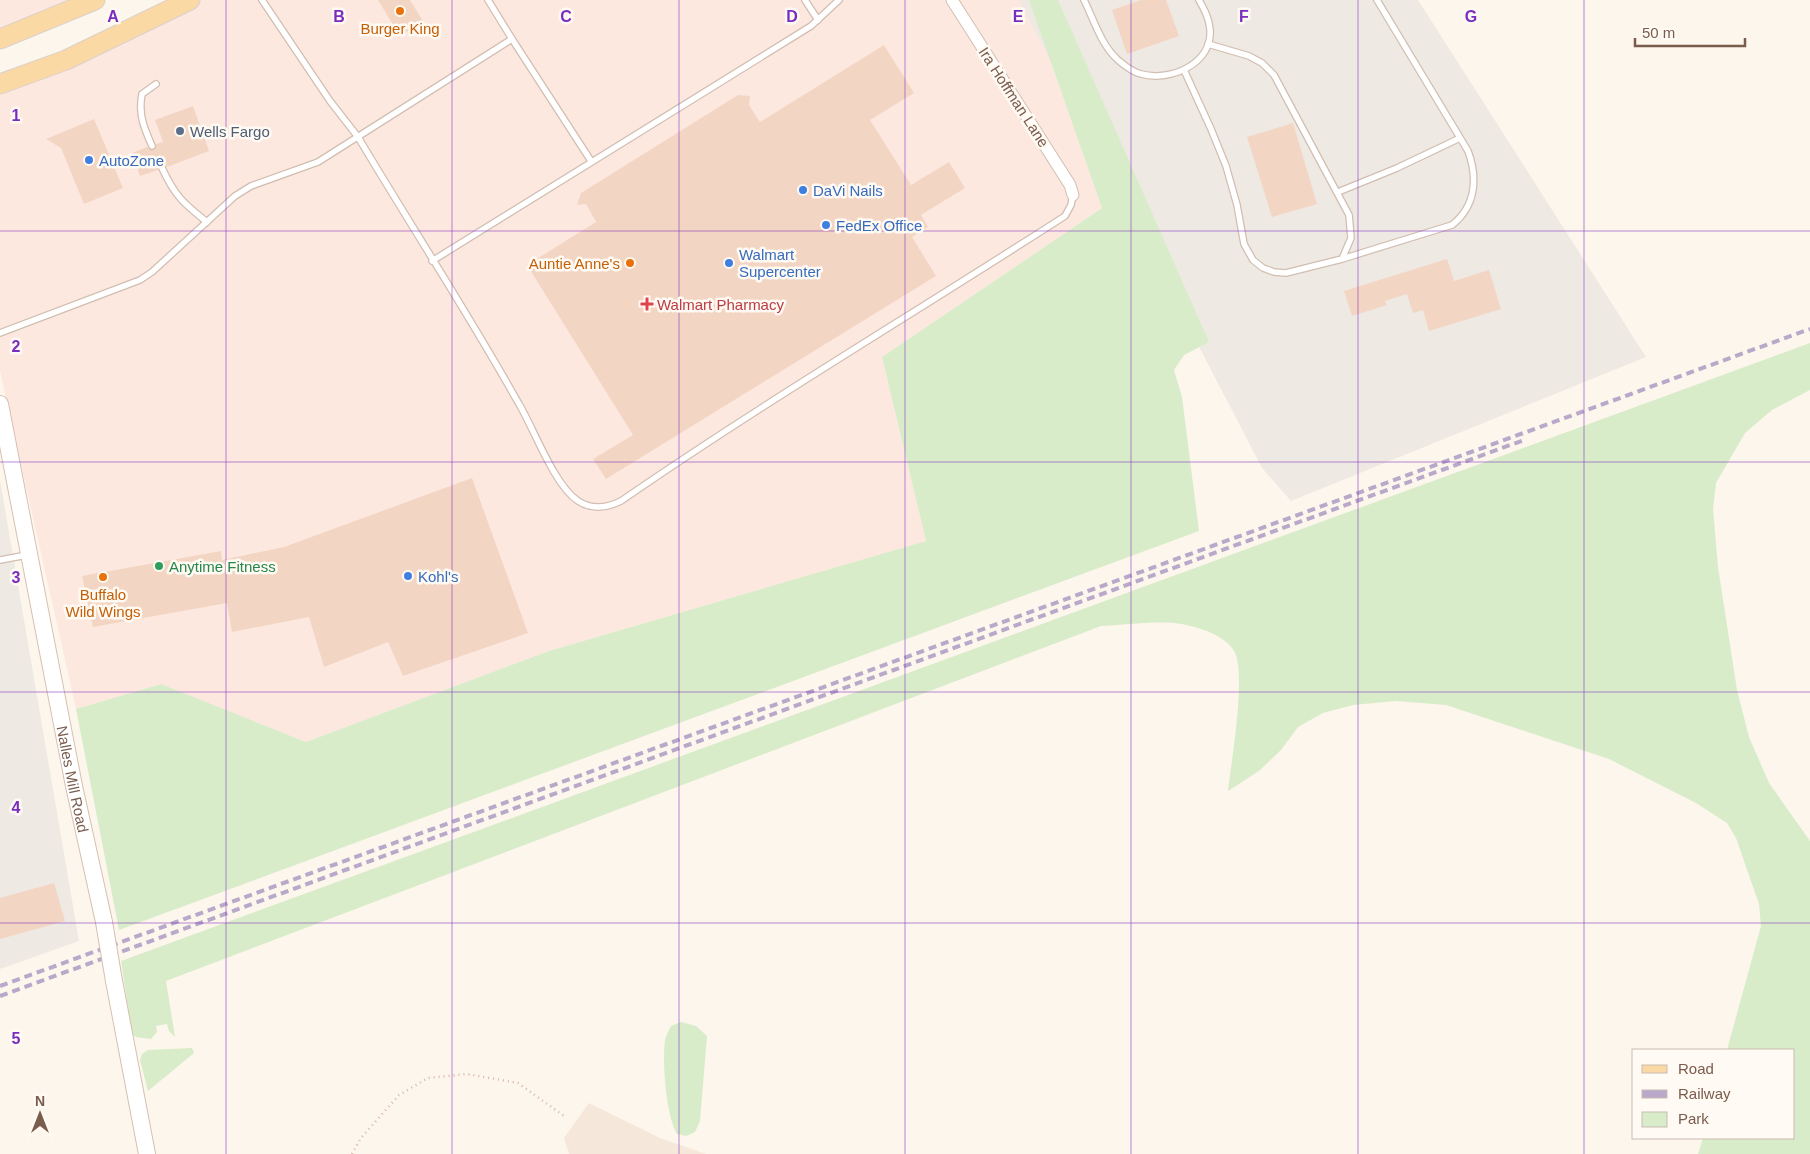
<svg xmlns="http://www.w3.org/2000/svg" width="1810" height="1154" font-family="Helvetica,sans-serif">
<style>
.residential{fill:#f5e8da}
.commercial{fill:#fde8e0}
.industrial{fill:#efe9e4}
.green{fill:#d8ecc9}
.building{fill:#f3d5c3}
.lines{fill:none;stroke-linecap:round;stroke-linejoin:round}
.lane-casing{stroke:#d1beb0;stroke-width:8}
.street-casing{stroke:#d1beb0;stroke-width:13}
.secondary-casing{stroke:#d6c0b0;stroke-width:18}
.primary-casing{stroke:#dad1cd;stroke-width:21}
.path{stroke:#d9b8a5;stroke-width:2.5;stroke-dasharray:1 4;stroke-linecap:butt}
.lane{stroke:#fff;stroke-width:5.5}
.street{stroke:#fff;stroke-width:11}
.secondary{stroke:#fff;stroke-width:16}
.primary{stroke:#fbd9a5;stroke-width:19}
.rail{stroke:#b9a8c9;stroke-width:4;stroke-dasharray:8 5;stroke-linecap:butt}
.secondary-bridge-casing{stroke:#d6c0b0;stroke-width:18;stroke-linecap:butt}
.secondary-bridge{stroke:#fff;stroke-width:16}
.grid{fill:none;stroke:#7b2cbf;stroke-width:1;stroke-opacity:0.55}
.food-dot{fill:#e8710a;stroke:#fffaf3;stroke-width:2}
.service-dot{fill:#5c6f8a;stroke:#fffaf3;stroke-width:2}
.shop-dot{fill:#3f7fe0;stroke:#fffaf3;stroke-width:2}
.health-dot{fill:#e0444e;stroke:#fffaf3;stroke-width:2}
.leisure-dot{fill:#2e9e5b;stroke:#fffaf3;stroke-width:2}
.labels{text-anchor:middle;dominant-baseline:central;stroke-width:5;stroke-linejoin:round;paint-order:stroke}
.food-label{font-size:15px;fill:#c56008;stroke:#fffaf3}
.street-label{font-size:15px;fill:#7a5c4d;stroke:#fffaf3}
.service-label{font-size:15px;fill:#4e5e75;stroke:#fffaf3;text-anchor:start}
.shop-label{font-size:15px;fill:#366cbe;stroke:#fffaf3;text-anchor:start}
.health-label{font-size:15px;fill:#be3a42;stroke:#fffaf3;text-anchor:start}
.leisure-label{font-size:15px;fill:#27864d;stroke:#fffaf3;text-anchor:start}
.grid-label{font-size:16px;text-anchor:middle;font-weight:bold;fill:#7b2cbf;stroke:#fffaf3;stroke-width:5;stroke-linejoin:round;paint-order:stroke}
</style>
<rect width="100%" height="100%" fill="#fdf6ec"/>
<polygon class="residential" points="589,1103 660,1138 706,1154 569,1154 564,1138"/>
<g class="commercial">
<polygon points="0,0 95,0 0,39"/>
<polygon points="190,0 1029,0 1102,208 882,357 926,541 549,651 306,742 161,684 76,709 0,371 0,84"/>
</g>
<g class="industrial">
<polygon points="1019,0 1418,0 1646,357 1291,501 1262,468"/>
<polygon points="0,480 79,941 0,969"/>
</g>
<g class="green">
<polygon points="1029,0 1058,0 1209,342 1184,355 1174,370 1182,397 1199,531 119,930 76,709 161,684 306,742 549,651 926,541 882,357 1102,208"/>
<path d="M 1810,343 L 1810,390 L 1772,410 L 1745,433 L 1716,483 L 1713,509 L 1718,567 L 1737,690 L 1749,737 L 1769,783 L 1810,841 L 1810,1154 L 1698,1154 L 1703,1138 L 1794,1138 L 1794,1050 L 1727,1050 L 1761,926 L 1759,904 L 1736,838 L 1727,823 L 1696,803 L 1609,759 L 1446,705 L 1396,701 L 1353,705 L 1323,713 L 1298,727 L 1281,750 L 1259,771 L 1228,791 C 1231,763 1247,672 1234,651 C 1225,635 1198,627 1181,624 C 1160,620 1124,625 1101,626 L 166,981 L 175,1037 L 169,1031 L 167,1024 L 156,1026 L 157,1032 L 151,1039 L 136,1037 L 132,1034 L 121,961 Z"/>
<path d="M 681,1022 L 696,1026 L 707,1036 L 700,1121 L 695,1132 L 686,1136 L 677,1134 C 666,1116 662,1062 665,1040 C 666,1036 669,1030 671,1026 Z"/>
<polygon points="192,1048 194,1053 148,1091 140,1060 142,1054 148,1050"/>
</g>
<g class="building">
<polygon points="378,0 410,0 423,21 400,36"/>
<polygon points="1141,0 1166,0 1179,36 1127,54 1112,10"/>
<polygon points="884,45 914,93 870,120 911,185 949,162 965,188 921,215 928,227 912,237 936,276 606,479 593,459 633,435 527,265 596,222 586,204 577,205 581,193 738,95 750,96 749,105 760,122"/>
<polygon points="193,106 209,151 167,167 160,164 158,170 140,176 132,153 147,147 153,150 156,144 163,142 155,120"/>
<polygon points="94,119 123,188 84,204 61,148 46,139"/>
<polygon points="1293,123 1317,204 1272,217 1247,137"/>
<polygon points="1447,259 1454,281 1489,270 1501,309 1429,331 1423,310 1413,313 1407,294 1385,301 1387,305 1352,316 1344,291"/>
<polygon points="472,478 528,633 403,676 388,642 324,667 309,617 232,632 227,603 93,627 82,576 221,551 222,560 284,547"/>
<polygon points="54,883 65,921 0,939 0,898"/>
</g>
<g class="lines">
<defs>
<g id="lane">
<path d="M 262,0 L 330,101 L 358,137 C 411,226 468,313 519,404 C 534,429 554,485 578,501 C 592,510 607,508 621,501 C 766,401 918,311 1065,216 L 1071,205 L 1073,195"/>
<polyline points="488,0 512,39"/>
<polyline points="805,0 818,20"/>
<path d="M 1084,0 C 1094,20 1101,45 1118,60 C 1124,65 1132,72 1141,74 C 1170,82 1213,64 1210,29 C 1209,18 1204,9 1199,0"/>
<polyline points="1184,70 1211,129 1226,166 1237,205 1244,244 1253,260 1263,268 1274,272 1286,273 1342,259 1351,238 1349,215 1274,75 1262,63 1249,56 1208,44"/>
<path d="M 152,146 C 144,128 138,114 142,94 L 156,84"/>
<path d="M 162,168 C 175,196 183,203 207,222"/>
<polyline points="1338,192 1397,168 1460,138"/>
<path d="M 1342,259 L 1452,225 C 1476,206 1478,178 1468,151 L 1377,0"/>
<polyline points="432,261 811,26 839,0"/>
<polyline points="0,333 140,280 152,272 235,196 251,186 318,162 512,39 591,161"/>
<polyline points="0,560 27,555"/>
</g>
<polyline id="street" points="952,0 1070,185 1073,195"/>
<g id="secondary">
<path id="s1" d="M 0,404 L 74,786 L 104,922"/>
<polyline points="114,981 147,1154"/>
</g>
<g id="primary">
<polyline points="0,39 95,0"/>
<polyline points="0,84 66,60 190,0"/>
</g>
</defs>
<use href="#lane" class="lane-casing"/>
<use href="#street" class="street-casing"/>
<use href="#secondary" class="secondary-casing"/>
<use href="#primary" class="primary-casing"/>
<polyline class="path" points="352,1154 361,1138 399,1095 428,1078 467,1074 518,1083 564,1116"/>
<use href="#lane" class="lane"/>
<use href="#street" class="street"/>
<use href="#secondary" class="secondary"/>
<use href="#primary" class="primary"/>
<g class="rail">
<polyline points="0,986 1810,329"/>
<polyline points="0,996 1524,440"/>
</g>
<defs>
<polyline id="secondary-bridge" points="104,922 114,981"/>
</defs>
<use href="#secondary-bridge" class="secondary-bridge-casing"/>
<use href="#secondary-bridge" class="secondary-bridge"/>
</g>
<path class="grid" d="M 226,0 L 226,1154M 452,0 L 452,1154M 679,0 L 679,1154M 905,0 L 905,1154M 1131,0 L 1131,1154M 1358,0 L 1358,1154M 1584,0 L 1584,1154M 0,231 L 1810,231M 0,462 L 1810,462M 0,692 L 1810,692M 0,923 L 1810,923"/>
<g class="food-dot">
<circle cx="400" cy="11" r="5"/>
<circle cx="630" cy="263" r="5"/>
<circle cx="103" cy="577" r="5"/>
</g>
<circle class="service-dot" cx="180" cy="131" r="5"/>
<g class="shop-dot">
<circle cx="89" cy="160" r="5"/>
<circle cx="803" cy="190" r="5"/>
<circle cx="826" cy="225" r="5"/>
<circle cx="729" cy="263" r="5"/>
<circle cx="408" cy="576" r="5"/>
</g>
<path class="health-dot" d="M644.5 296.5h5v5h5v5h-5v5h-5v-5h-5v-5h5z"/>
<circle class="leisure-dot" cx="159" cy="566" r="5"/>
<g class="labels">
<g class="food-label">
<text x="400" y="28">Burger King</text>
<text x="620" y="263" text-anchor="end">Auntie Anne's</text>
<text x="103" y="594">Buffalo<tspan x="103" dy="17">Wild Wings</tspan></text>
</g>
<g class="street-label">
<text transform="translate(1014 97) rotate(57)">Ira Hoffman Lane</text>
<text stroke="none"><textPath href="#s1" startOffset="382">Nalles Mill Road</textPath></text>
</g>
<g class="service-label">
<text x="190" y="131">Wells Fargo</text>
</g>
<g class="shop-label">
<text x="99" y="160">AutoZone</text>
<text x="813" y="190">DaVi Nails</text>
<text x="836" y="225">FedEx Office</text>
<text x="739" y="254">Walmart<tspan x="739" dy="17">Supercenter</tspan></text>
<text x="418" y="576">Kohl's</text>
</g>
<g class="health-label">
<text x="657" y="304">Walmart Pharmacy</text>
</g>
<g class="leisure-label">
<text x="169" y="566">Anytime Fitness</text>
</g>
</g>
<g class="grid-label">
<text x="113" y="22">A</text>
<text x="339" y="22">B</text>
<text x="566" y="22">C</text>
<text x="792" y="22">D</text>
<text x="1018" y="22">E</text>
<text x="1244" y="22">F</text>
<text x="1471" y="22">G</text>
<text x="16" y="121">1</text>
<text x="16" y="352">2</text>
<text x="16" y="583">3</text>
<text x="16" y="813">4</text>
<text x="16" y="1044">5</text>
</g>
<rect x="1632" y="1049" width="162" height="90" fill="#fffaf3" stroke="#cabbb1"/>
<rect x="1642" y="1065" width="25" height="8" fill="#fbd9a5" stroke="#cabbb1"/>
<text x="1678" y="1074" font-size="15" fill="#7a5c4d">Road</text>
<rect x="1642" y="1090" width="25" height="8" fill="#b9a8c9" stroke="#cabbb1"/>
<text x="1678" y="1099" font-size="15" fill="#7a5c4d">Railway</text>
<rect x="1642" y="1112" width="25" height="15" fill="#d8ecc9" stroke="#cabbb1"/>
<text x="1678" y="1124" font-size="15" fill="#7a5c4d">Park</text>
<g transform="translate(40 1114)" stroke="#fffaf3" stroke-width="4" paint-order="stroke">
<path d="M0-4L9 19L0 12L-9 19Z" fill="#7a5c4d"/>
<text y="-8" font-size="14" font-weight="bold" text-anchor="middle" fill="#7a5c4d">N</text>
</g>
<path d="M1635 38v8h110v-8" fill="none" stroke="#7a5c4d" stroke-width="2.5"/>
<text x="1642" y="38" font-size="15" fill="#7a5c4d" stroke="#fffaf3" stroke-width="4" paint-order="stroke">50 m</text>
</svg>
